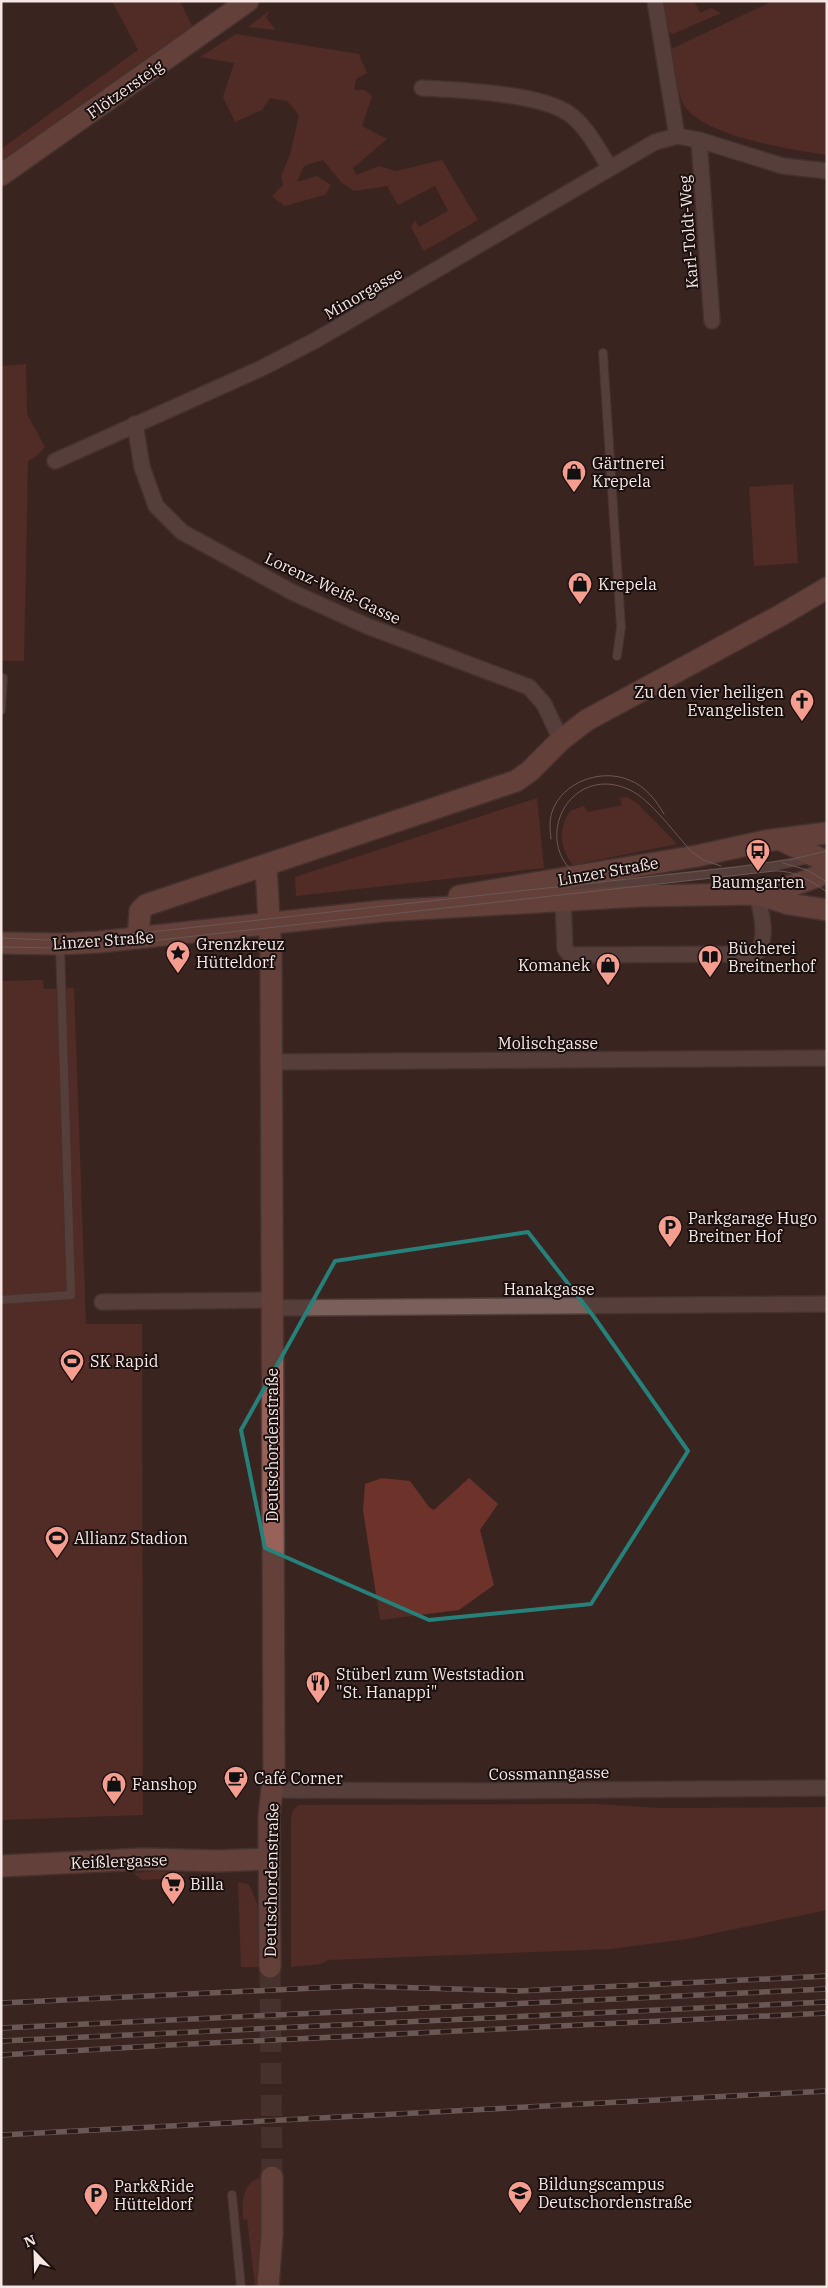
<svg xmlns="http://www.w3.org/2000/svg" width="828" height="2288" font-family="'IBM Plex Serif',serif">
<style>
.green{fill:#6d332b}
.lines{fill:none;stroke-linecap:round;stroke-linejoin:round}
.secondary-tunnel{stroke:#56413d;stroke-width:21;stroke-dasharray:21 11;stroke-linecap:butt}
.lane-casing{stroke:#53413e;stroke-width:10}
.street-casing{stroke:#53413e;stroke-width:18}
.secondary-casing{stroke:#53413e;stroke-width:24}
.lane{stroke:#79605b;stroke-width:8}
.street{stroke:#79605b;stroke-width:15}
.secondary{stroke:#98625a;stroke-width:21}
.tram{stroke:#a79591;stroke-width:1}
.rail-casing{stroke:#a79591;stroke-width:5.5}
.rail{stroke:#1a100f;stroke-width:4;stroke-dasharray:11;stroke-linecap:butt}
.marked{fill:none;stroke:#26817a;stroke-width:4;stroke-linejoin:round}
.labels{text-anchor:middle;dominant-baseline:central;stroke-width:4;stroke-linejoin:round;paint-order:stroke}
.street-label{font-size:16px;fill:#f6e7e4;stroke:#1a100f}
.poi-label{font-size:16px;fill:#f6e7e4;stroke:#1a100f;text-anchor:start}
</style>
<rect width="100%" height="100%" fill="#3a2420"/>
<g class="green">
<polygon points="112,1 180,1 193,28 1,166 1,149 138,50"/>
<polygon points="661,1 694,1 700,13 711,8 721,13 673,34 665,30"/>
<path d="M 773,1 L 827,1 L 827,155 C 792,150 702,136 684,105 C 678,96 674,61 671,49 Z"/>
<polygon points="269,11 266,18 276,30 248,27"/>
<polygon points="236,34 359,54 367,73 356,79 354,90 365,90 372,96 362,126 387,139 353,168 356,175 379,166 396,171 442,160 478,220 424,251 411,227 415,220 419,227 448,211 435,186 398,205 387,186 354,191 342,183 323,160 304,166 297,182 317,176 331,185 325,195 284,206 272,196 283,185 281,176 290,155 299,115 287,101 270,98 262,110 235,122 223,97 234,63 200,57"/>
<polygon points="26,364 27,414 45,447 38,455 28,461 24,661 1,661 1,366"/>
<polygon points="793,484 798,563 754,566 749,487"/>
<path d="M 627,797 L 637,803 L 677,844 L 573,865 C 560,849 558,829 570,811 L 584,806 L 588,812 L 622,805 L 620,798 Z"/>
<polygon points="537,798 544,868 296,896 295,877"/>
<polygon points="43,980 44,989 74,988 86,1324 142,1324 143,1815 1,1820 1,981"/>
<polygon points="382,1478 410,1481 429,1507 434,1510 469,1478 498,1504 480,1530 494,1585 459,1610 380,1620 363,1510 365,1484"/>
<polygon points="595,1804 660,1808 827,1807 827,1910 687,1939 611,1949 328,1960 321,1964 291,1967 291,1818 293,1810 298,1805"/>
<polygon points="158,1871 184,1874 184,1878 142,1880 133,1873"/>
<path d="M 238,1882 L 248,1884 C 264,1908 260,1939 259,1967 L 241,1967 Z"/>
<path d="M 261,2177 L 261,2257 L 258,2287 L 249,2287 L 255,2285 L 247,2219 L 243,2220 C 242,2202 242,2183 261,2177 Z"/>
</g>
<g class="lines">
<polyline class="secondary-tunnel" points="270,1967 272,2177"/>
<defs>
<g id="lane">
<polyline points="603,353 621,627 617,656"/>
<polyline points="1,710 3,678"/>
<polyline points="554,891 770,867 810,859"/>
<polyline points="1,1300 71,1295 60,946"/>
<polyline points="232,2195 241,2287"/>
</g>
<g id="street">
<polyline points="655,1 677,136"/>
<path d="M 422,88 C 459,90 544,93 572,116 C 588,129 599,151 610,168"/>
<polyline points="699,140 712,321"/>
<polyline points="135,424 142,467 156,506 182,532 294,593 367,626 529,687 544,704 561,740"/>
<polyline points="55,461 262,368 316,340 655,142 677,136 699,140 783,166 827,171"/>
<path d="M 563,901 L 565,949 L 570,955 L 756,954 C 769,939 761,912 757,894"/>
<polyline points="270,1062 827,1058"/>
<polyline points="102,1302 271,1300"/>
<polyline points="271,1308 827,1304"/>
<polyline points="273,1790 485,1791 827,1788"/>
</g>
<g id="secondary">
<polyline points="1,175 248,1"/>
<polyline points="779,839 827,862"/>
<polyline points="266,866 271,955 274,1771 269,1817 270,1967"/>
<polyline points="757,894 794,885 827,873"/>
<polyline points="459,896 697,856 765,841 827,833"/>
<polyline points="138,938 140,911 146,905 516,781 530,771 561,740 587,720 783,614 827,588"/>
<polyline points="1,943 60,944 99,942 383,911 639,896 757,894 789,904 827,910"/>
<polyline points="1,1866 143,1859 218,1861 268,1859"/>
<polyline points="268,2287 272,2234 272,2177"/>
</g>
</defs>
<use href="#lane" class="lane-casing"/>
<use href="#street" class="street-casing"/>
<use href="#secondary" class="secondary-casing"/>
<use href="#lane" class="lane"/>
<use href="#street" class="street"/>
<use href="#secondary" class="secondary"/>
<g class="tram">
<path d="M 551,839 C 550,830 549,821 552,812 C 562,782 601,768 629,780 C 645,786 656,800 664,814"/>
<polyline points="783,863 807,870 827,882"/>
<path d="M 589,883 C 524,851 567,760 630,790 C 650,799 676,835 692,852 L 703,860 L 721,866"/>
<polyline points="1,938 46,940 106,937 736,867 793,859 827,851"/>
<path d="M 1,947 L 58,948 L 115,945 L 774,871 C 794,870 811,881 827,892"/>
</g>
<defs>
<g id="rail">
<polyline points="1,2003 357,1986 519,1991 827,1976"/>
<polyline points="1,2028 827,1989"/>
<polyline points="1,2041 827,2002"/>
<polyline points="1,2055 170,2045 827,2013"/>
<polyline points="1,2135 827,2091"/>
</g>
</defs>
<use href="#rail" class="rail-casing"/>
<use href="#rail" class="rail"/>
</g>
<path d="M0 0H828V2288H0ZM 528,1232 L 594,1317 L 688,1451 L 591,1604 L 429,1620 L 265,1548 L 241,1430 L 335,1261 Z" fill="#3a2420" fill-opacity=".55" fill-rule="evenodd"/>
<path class="marked" d="M 528,1232 L 594,1317 L 688,1451 L 591,1604 L 429,1620 L 265,1548 L 241,1430 L 335,1261 Z"/>
<defs>
<symbol id="shop-pin" viewBox="-11 -11 22 30"><path d="M0 17L-7.5 6A9.5 9.5 0 1 1 7.5 6Z" fill="#f59d8f" stroke="#1a100f"/><path d="M-5-2.5h2.3a2.7 3.5 0 0 1 5.4 0H5L5.5 6h-11ZM-1.5-2.5h3a1.5 2.3 0 0 0-3 0Z" fill="#111"/></symbol>
<symbol id="church-pin" viewBox="-11 -11 22 30"><path d="M0 17L-7.5 6A9.5 9.5 0 1 1 7.5 6Z" fill="#f59d8f" stroke="#1a100f"/><path d="M-1.2-6h2.4v3.5h3.3v2.4h-3.3V6h-2.4V-.1h-3.3v-2.4h3.3Z" fill="#111"/></symbol>
<symbol id="bus-pin" viewBox="-11 -11 22 30"><path d="M0 17L-7.5 6A9.5 9.5 0 1 1 7.5 6Z" fill="#f59d8f" stroke="#1a100f"/><path d="M-5-6H5V4H4V6H2V4H-2V6H-4V4H-5ZM-3.5-4V0h7V-4ZM-3.5 1.2v1.5H-2V1.2ZM2 1.2v1.5H3.5V1.2Z" fill="#111"/></symbol>
<symbol id="sight-pin" viewBox="-11 -11 22 30"><path d="M0 17L-7.5 6A9.5 9.5 0 1 1 7.5 6Z" fill="#f59d8f" stroke="#1a100f"/><path d="M0-6L1.8-2.2L6-1.7L2.9 1.2L3.7 5.4L0 3.3L-3.7 5.4L-2.9 1.2L-6-1.7L-1.8-2.2Z" fill="#111"/></symbol>
<symbol id="library-pin" viewBox="-11 -11 22 30"><path d="M0 17L-7.5 6A9.5 9.5 0 1 1 7.5 6Z" fill="#f59d8f" stroke="#1a100f"/><path d="M-6-4Q-3-5.5-.7-3.5V5Q-3 3-6 4ZM6-4Q3-5.5 .7-3.5V5Q3 3 6 4Z" fill="#111"/></symbol>
<symbol id="parking-pin" viewBox="-11 -11 22 30"><path d="M0 17L-7.5 6A9.5 9.5 0 1 1 7.5 6Z" fill="#f59d8f" stroke="#1a100f"/><path d="M-3.5-5.5H1a3.5 3.5 0 0 1 0 7H-1V5.5H-3.5ZM-1-3.4V-.6H.8a1.4 1.4 0 0 0 0-2.8Z" fill="#111"/></symbol>
<symbol id="stadium-pin" viewBox="-11 -11 22 30"><path d="M0 17L-7.5 6A9.5 9.5 0 1 1 7.5 6Z" fill="#f59d8f" stroke="#1a100f"/><path d="M0-5a6.5 5 0 1 0 0 10a6.5 5 0 1 0 0-10ZM-3.5-1.8h7v3.6h-7Z" fill="#111"/></symbol>
<symbol id="restaurant-pin" viewBox="-11 -11 22 30"><path d="M0 17L-7.5 6A9.5 9.5 0 1 1 7.5 6Z" fill="#f59d8f" stroke="#1a100f"/><path d="M-5-6h1v4h1v-4h1v4h1v-4h1v5L-1.5 .5V6h-2V.5L-5-1ZM5-6V6H3V1.5H1.5Q1.5-4 5-6Z" fill="#111"/></symbol>
<symbol id="cafe-pin" viewBox="-11 -11 22 30"><path d="M0 17L-7.5 6A9.5 9.5 0 1 1 7.5 6Z" fill="#f59d8f" stroke="#1a100f"/><path d="M-5.5-4.5H6V0H3Q3 3.5 0 3.5H-2.5Q-5.5 3.5-5.5 0ZM3-3.2v2h1.7v-2ZM-6 4.5H4V6H-6Z" fill="#111"/></symbol>
<symbol id="supermarket-pin" viewBox="-11 -11 22 30"><path d="M0 17L-7.5 6A9.5 9.5 0 1 1 7.5 6Z" fill="#f59d8f" stroke="#1a100f"/><path d="M-6-5.5h2.5l.6 2H6L4.5 2H-2.5L-4.4-4H-6ZM-1.5 3.2a1.3 1.3 0 1 0 .1 0ZM3 3.2a1.3 1.3 0 1 0 .1 0Z" fill="#111"/></symbol>
<symbol id="school-pin" viewBox="-11 -11 22 30"><path d="M0 17L-7.5 6A9.5 9.5 0 1 1 7.5 6Z" fill="#f59d8f" stroke="#1a100f"/><path d="M0-5L7-2L0 1L-7-2ZM-4 1L0 2.5L4 1V4Q0 6-4 4Z" fill="#111"/></symbol>
</defs>
<g fill-rule="evenodd">
<use href="#shop-pin" x="560" y="458" width="28" height="38"/>
<use href="#shop-pin" x="566" y="570" width="28" height="38"/>
<use href="#church-pin" x="788" y="687" width="28" height="38"/>
<use href="#bus-pin" x="744" y="837" width="28" height="38"/>
<use href="#sight-pin" x="164" y="939" width="28" height="38"/>
<use href="#library-pin" x="696" y="943" width="28" height="38"/>
<use href="#shop-pin" x="594" y="951" width="28" height="38"/>
<use href="#parking-pin" x="656" y="1213" width="28" height="38"/>
<use href="#stadium-pin" x="58" y="1347" width="28" height="38"/>
<use href="#stadium-pin" x="43" y="1524" width="28" height="38"/>
<use href="#restaurant-pin" x="304" y="1669" width="28" height="38"/>
<use href="#cafe-pin" x="222" y="1764" width="28" height="38"/>
<use href="#shop-pin" x="100" y="1770" width="28" height="38"/>
<use href="#supermarket-pin" x="159" y="1870" width="28" height="38"/>
<use href="#school-pin" x="506" y="2179" width="28" height="38"/>
<use href="#parking-pin" x="82" y="2181" width="28" height="38"/>
</g>
<g class="labels">
<g class="street-label">
<text transform="translate(125 89) rotate(-35)">Flötzersteig</text>
<text transform="translate(688 232) rotate(-94)">Karl-Toldt-Weg</text>
<text transform="translate(363 293) rotate(-30)">Minorgasse</text>
<text transform="translate(333 588) rotate(25)">Lorenz-Weiß-Gasse</text>
<text transform="translate(608 871) rotate(-10)">Linzer Straße</text>
<text transform="translate(103 940) rotate(-4)">Linzer Straße</text>
<text x="548" y="1043">Molischgasse</text>
<text x="549" y="1289">Hanakgasse</text>
<text transform="translate(272 1445) rotate(-90)">Deutschordenstraße</text>
<text transform="translate(549 1773) rotate(-1)">Cossmanngasse</text>
<text transform="translate(119 1861) rotate(-2)">Keißlergasse</text>
<text transform="translate(271 1880) rotate(-89)">Deutschordenstraße</text>
</g>
<g class="poi-label">
<text x="592" y="463">Gärtnerei<tspan x="592" dy="18">Krepela</tspan></text>
<text x="598" y="584">Krepela</text>
<text x="784" y="692" text-anchor="end">Zu den vier heiligen<tspan x="784" dy="18">Evangelisten</tspan></text>
<text x="758" y="882" text-anchor="middle">Baumgarten</text>
<text x="196" y="944">Grenzkreuz<tspan x="196" dy="18">Hütteldorf</tspan></text>
<text x="728" y="948">Bücherei<tspan x="728" dy="18">Breitnerhof</tspan></text>
<text x="590" y="965" text-anchor="end">Komanek</text>
<text x="688" y="1218">Parkgarage Hugo<tspan x="688" dy="18">Breitner Hof</tspan></text>
<text x="90" y="1361">SK Rapid</text>
<text x="74" y="1538">Allianz Stadion</text>
<text x="336" y="1674">Stüberl zum Weststadion<tspan x="336" dy="18">"St. Hanappi"</tspan></text>
<text x="254" y="1778">Café Corner</text>
<text x="132" y="1784">Fanshop</text>
<text x="190" y="1884">Billa</text>
<text x="538" y="2184">Bildungscampus<tspan x="538" dy="18">Deutschordenstraße</tspan></text>
<text x="114" y="2186">Park&amp;Ride<tspan x="114" dy="18">Hütteldorf</tspan></text>
</g>
</g>
<rect width="828" height="2288" fill="none" stroke="#f6e7e4" stroke-width="5"/>
<g transform="translate(35 2253) rotate(337)" stroke="#1a100f" stroke-width="4" paint-order="stroke">
<path d="M0-4L9 19L0 12L-9 19Z" fill="#f6e7e4"/>
<text y="-8" font-size="14" font-weight="bold" text-anchor="middle" fill="#f6e7e4">N</text>
</g>
</svg>
